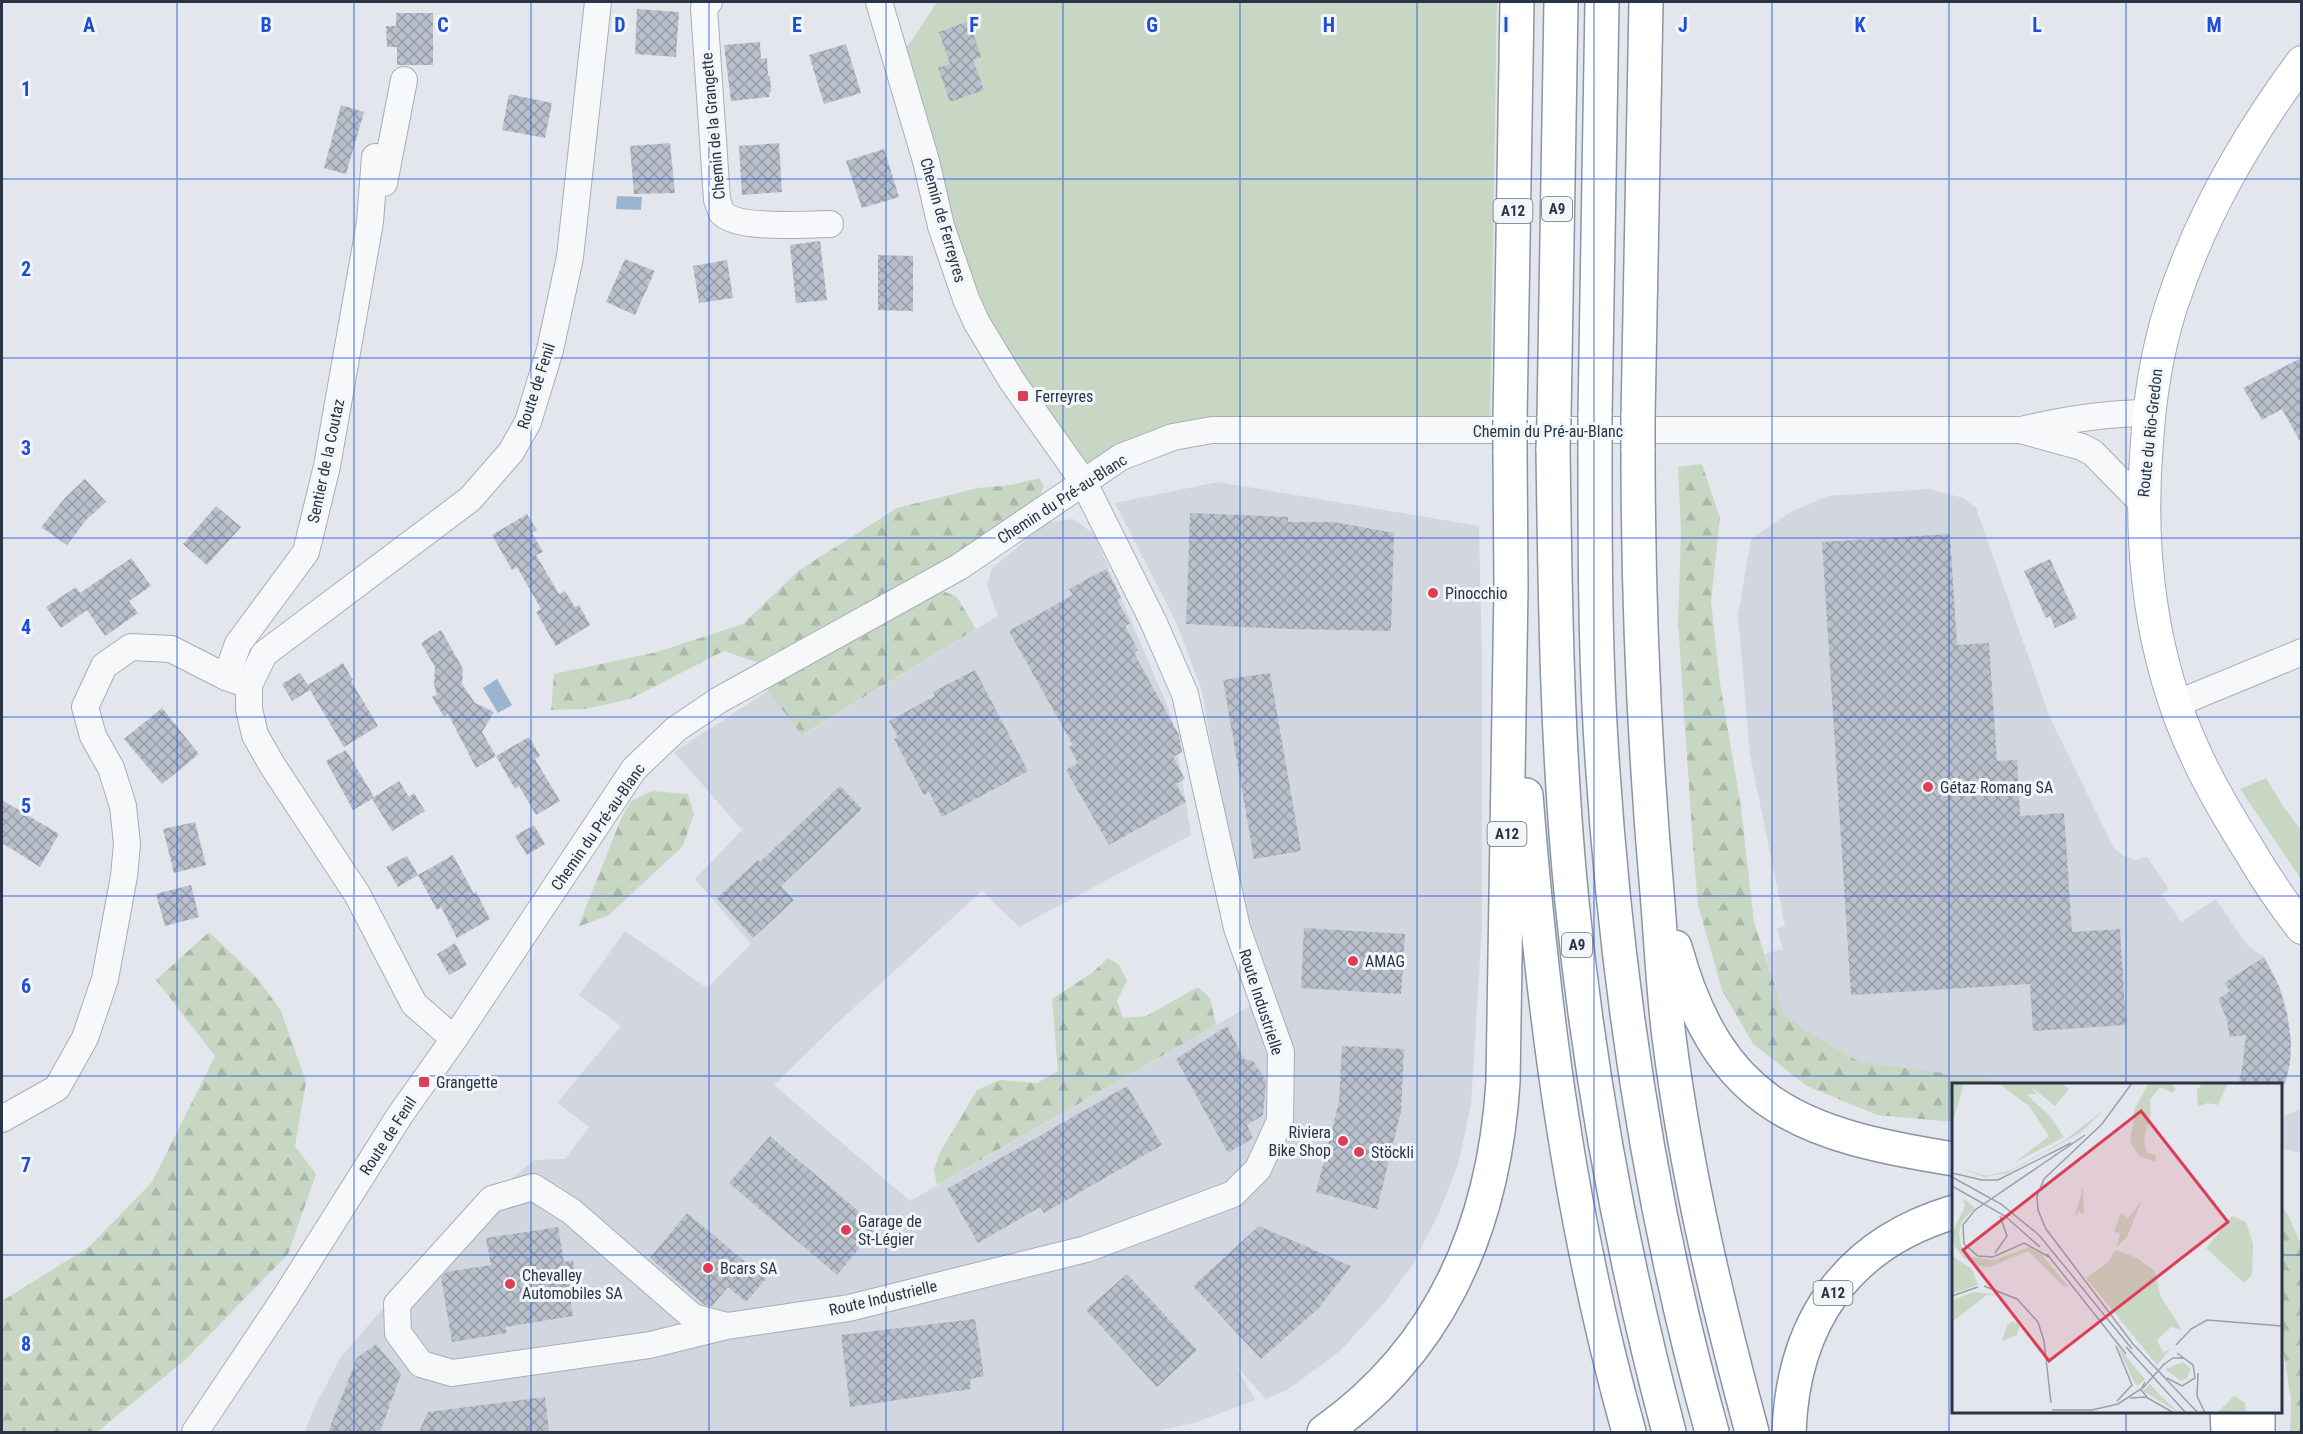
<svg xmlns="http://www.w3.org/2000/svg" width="2303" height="1434" font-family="'Roboto Condensed',sans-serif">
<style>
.built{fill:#d1d6df}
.green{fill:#c8d7c3}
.forest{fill:url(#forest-firs)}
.water{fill:#9bb5d0}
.building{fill:url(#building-cross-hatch)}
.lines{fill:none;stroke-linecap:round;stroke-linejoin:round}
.minor-casing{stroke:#a7aeb8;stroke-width:28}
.major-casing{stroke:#a1abba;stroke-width:34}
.highway-casing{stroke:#8994a5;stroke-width:36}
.minor{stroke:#f7f8fa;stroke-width:26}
.major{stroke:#fff;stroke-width:32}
.highway{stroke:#fff;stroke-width:33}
.highway-bridge-casing{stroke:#8994a5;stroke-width:36;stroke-linecap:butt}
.highway-bridge{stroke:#fff;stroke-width:33}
.grid{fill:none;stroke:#1d4ed8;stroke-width:1.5;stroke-opacity:0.55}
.poi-dot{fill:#dd3d55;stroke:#f3f6f9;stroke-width:2}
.labels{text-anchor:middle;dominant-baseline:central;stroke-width:6;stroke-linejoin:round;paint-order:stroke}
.shield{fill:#f3f6f9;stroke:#666e7c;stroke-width:1.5}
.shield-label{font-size:15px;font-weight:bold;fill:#293447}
.street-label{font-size:16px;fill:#293447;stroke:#f3f6f9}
.poi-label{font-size:16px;fill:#293447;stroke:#f3f6f9;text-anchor:start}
.inset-road{fill:none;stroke:#999fab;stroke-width:1.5}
.view{fill:#dd3d55;fill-opacity:0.15;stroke:#dd3d55;stroke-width:3}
.inset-edge{fill:none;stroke:#293447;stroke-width:3}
.grid-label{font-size:20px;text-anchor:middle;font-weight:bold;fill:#1d4ed8;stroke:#f3f6f9;stroke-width:6;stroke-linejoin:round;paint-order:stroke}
</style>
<defs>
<pattern id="forest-firs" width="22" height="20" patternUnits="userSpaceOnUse" patternTransform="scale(1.5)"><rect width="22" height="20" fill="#c8d7c3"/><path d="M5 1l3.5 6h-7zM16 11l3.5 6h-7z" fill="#acb9a9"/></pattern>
<pattern id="building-cross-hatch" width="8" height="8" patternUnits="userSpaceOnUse" patternTransform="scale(1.5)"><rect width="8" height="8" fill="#bac0cb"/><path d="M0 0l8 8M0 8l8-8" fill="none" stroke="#979da7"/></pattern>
</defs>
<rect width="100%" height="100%" fill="#e3e7ed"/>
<g class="built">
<polygon points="1218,482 1479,526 1482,660 1482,926 1471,1105 1458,1164 1439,1213 1413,1264 1385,1302 1339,1352 1287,1390 1266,1399 1236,1366 1255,1400 1194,1423 1151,1432 833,1432 832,1431 812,1432 305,1432 313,1410 341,1357 450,1230 534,1160 565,1159 589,1127 557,1103 621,1026 579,995 625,931 707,988 751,944 695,879 742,830 674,752 768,691 803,735 998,616 987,587 992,568 1048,522 1073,519 1094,534 1172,717 1191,835 1019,927 982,891 835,1025 774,1085 910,1201 1274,992 1234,873 1202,691 1177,624 1115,503"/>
<polygon points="1930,489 1963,498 1976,508 2050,718 2114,848 2123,856 2135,860 2147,857 2169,889 2162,894 2181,922 2216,899 2247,945 2264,957 2279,986 2287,1013 2291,1041 2290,1063 2281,1097 2280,1084 2026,1084 1871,1064 1860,1062 1807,1031 1785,1015 1765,954 1783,949 1777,929 1785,926 1750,755 1738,615 1751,539 1789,513 1828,496"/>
<polygon points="2301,1109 2301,1153 2280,1148 2281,1114 2282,1117"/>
</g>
<g class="green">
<polygon points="937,2 1497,2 1490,431 1212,430 1083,481 995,354 896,59 912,40"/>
<polygon points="2266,778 2283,806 2301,830 2301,879 2240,789"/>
</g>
<g class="forest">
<polygon points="1702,464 1720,518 1711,601 1720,683 1741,807 1754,923 1785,1015 1807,1031 1860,1062 2026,1084 1954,1084 1953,1122 1877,1115 1807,1086 1753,1044 1722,990 1698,905 1693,847 1678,623 1681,532 1678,467"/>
<polygon points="1039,478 1044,486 1031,517 929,585 957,597 976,629 802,735 768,691 780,666 814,647 759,663 724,651 630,699 585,709 551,710 554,674 657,652 743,624 798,571 897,508 978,488 1011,485"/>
<polygon points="652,791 688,794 694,814 683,846 609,915 578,927 621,819 631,801"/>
<polygon points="209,932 258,979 281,1011 306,1082 295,1146 316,1174 288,1254 185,1360 97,1432 2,1432 2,1301 89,1247 152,1182 215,1056 156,980"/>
<polygon points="1108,958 1119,965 1127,981 1117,1001 1123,1018 1146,1016 1198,987 1210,998 1216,1025 937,1185 934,1170 939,1154 977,1090 1000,1080 1037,1083 1058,1071 1052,999 1092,973"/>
<polygon points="2281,1206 2288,1215 2301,1244 2301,1432 2290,1432 2291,1400 2280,1330"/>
</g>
<g class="water">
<polygon points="617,196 642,197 641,210 616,209"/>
<polygon points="497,679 512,705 498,713 483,688"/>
</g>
<g class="building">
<polygon points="637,9 679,12 676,57 635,54"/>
<polygon points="396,13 433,13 433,65 397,65 397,47 387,47 386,26 396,26"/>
<polygon points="969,21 981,57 973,60 984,90 950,102 938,68 950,64 939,32"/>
<polygon points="760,42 761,59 767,58 768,76 770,75 771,92 769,93 769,97 731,101 724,45"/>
<polygon points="846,44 861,93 824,104 809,55"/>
<polygon points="509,94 552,103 545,138 502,130"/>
<polygon points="341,105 364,112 346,174 324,168"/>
<polygon points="670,143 675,193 634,194 630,146"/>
<polygon points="779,143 782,192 742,195 739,146"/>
<polygon points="884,149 899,197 862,208 846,161"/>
<polygon points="820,241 827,300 796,303 790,245"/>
<polygon points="878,255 913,256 913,311 878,310"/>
<polygon points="625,259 655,271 635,315 606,302"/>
<polygon points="727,260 733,298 699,303 693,266"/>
<polygon points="2301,358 2301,443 2282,409 2262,420 2243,388"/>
<polygon points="85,479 106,502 87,519 67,545 41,527 65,498"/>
<polygon points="216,506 241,527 207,565 183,544"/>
<polygon points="1190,513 1288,517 1288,522 1334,522 1394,533 1391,631 1289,629 1186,624"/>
<polygon points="527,514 537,530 532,533 543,552 536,555 559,594 565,591 575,607 579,605 590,625 556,646 536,612 541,609 517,567 512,570 492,535"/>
<polygon points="1950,534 1957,645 1989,643 1997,761 2017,760 2020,816 2064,813 2072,932 2120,929 2126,1025 2033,1031 2030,984 1851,995 1822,542"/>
<polygon points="131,558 151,586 129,601 138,613 105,636 87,610 61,628 46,607 76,587 80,593"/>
<polygon points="2050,559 2077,618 2055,628 2050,616 2046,618 2024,571"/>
<polygon points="1106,569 1121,597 1117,600 1130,623 1125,626 1138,650 1134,653 1179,735 1182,752 1173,757 1185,779 1176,784 1186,802 1109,845 1066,770 1078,763 1069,747 1073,745 1009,631 1073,595 1069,589"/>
<polygon points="441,630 463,669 462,684 475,703 494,712 482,732 496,756 476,768 448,714 444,717 432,697 437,694 434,685 435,667 421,643"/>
<polygon points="343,663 353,680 351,681 378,726 344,747 310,690 292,701 282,684 300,673 308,685"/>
<polygon points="975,670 1028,771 942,817 929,792 924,795 894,739 898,737 889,721 935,696 933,692"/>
<polygon points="1270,673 1301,851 1254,859 1223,680"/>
<polygon points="162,708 199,754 162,784 124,739"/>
<polygon points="529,737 540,756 535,759 560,801 536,815 519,786 515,789 496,756"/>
<polygon points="346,750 374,797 399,781 409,797 414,793 425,811 392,831 372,799 353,810 326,761"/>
<polygon points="840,786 862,809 781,886 794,900 753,938 717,898 758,860 760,862"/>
<polygon points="2,800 59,834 40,867 2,843"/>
<polygon points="195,822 206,865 174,873 163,829"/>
<polygon points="534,825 545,844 527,855 515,836"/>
<polygon points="453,855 474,894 476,892 490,919 457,938 441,907 437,910 418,875"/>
<polygon points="407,856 418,875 398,887 386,867"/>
<polygon points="191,885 199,917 165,926 156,894"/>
<polygon points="1304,928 1405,934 1401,994 1301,988"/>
<polygon points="455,943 467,965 449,975 437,954"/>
<polygon points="2264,957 2279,986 2287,1013 2291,1041 2290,1063 2285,1084 2238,1084 2242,1069 2246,1035 2230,1037 2226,1017 2218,999 2230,991 2224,983"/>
<polygon points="1227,1026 1244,1059 1253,1061 1266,1081 1263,1115 1247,1125 1253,1138 1228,1153 1176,1059"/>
<polygon points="1342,1046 1404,1049 1401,1111 1377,1209 1316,1192 1339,1102"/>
<polygon points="1127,1086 1162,1145 1044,1213 1040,1207 978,1243 947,1189"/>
<polygon points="770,1136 877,1227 837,1275 729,1183"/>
<polygon points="687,1213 766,1279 746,1302 728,1287 712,1306 705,1305 650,1258"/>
<polygon points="1259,1226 1351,1266 1319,1308 1261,1359 1193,1286"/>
<polygon points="558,1227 564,1262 573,1260 579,1295 570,1297 573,1316 505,1327 507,1333 452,1342 441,1277 446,1272 491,1265 486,1238"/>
<polygon points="1127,1274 1197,1350 1157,1387 1086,1310"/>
<polygon points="975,1319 984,1376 970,1379 971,1389 850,1407 841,1335"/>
<polygon points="376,1344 401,1374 380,1432 328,1432 357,1358"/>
<polygon points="545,1397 549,1432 419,1432 428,1412"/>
</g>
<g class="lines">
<defs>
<g id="minor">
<path d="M 709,2 L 704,8 L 717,200 C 719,204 720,210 722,213 C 738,230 807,224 830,224"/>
<polyline points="384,183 404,80"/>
<polyline points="2024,431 2082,447 2093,453 2143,504"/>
<polyline points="226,677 238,644 306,552 327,466 370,222 375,157"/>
<polyline points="2176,704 2302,652"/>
<polyline points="454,1039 414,1004 357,894 272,765 255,735 249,709 249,685 264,654 470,499 511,452 528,422 550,350 570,257 598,2"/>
<polyline points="2,1119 57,1088 85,1038 105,979 124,876 127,844 123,806 111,768 93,736 85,707 104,666 131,647 171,649 226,677 249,685"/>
<polyline points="727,1326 693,1317 571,1211 533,1187 492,1199 397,1304 398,1333 421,1364 452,1373 650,1345 727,1326 849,1308 1086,1249 1233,1194 1258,1169 1280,1121 1281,1052 1237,928 1185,694 1153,621 1083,481 1012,381 977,323 966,299 941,226 926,161 879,2"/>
<path d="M 195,1432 L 284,1299 L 400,1115 L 454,1039 L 634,769 L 676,729 L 719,700 L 959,567 L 1121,457 L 1173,437 L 1212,430 L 2021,430 C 2063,420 2106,413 2149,413"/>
</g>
<path id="major" d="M 2302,62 C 2247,136 2199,220 2171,307 C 2157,351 2150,396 2147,442 C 2138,547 2150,658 2196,755 C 2211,788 2230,819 2249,850 C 2265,877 2282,903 2302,928"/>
<g id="highway">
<polyline points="1595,416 1602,2"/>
<polyline points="1638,417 1646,2"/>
<polyline points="1554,418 1561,2"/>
<polyline points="1510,420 1517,2"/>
<path d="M 1595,447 C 1595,545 1595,644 1601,742 C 1615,975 1649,1207 1712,1432"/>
<path d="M 1553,448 C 1555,600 1557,752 1572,902 C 1590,1082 1623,1258 1669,1432"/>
<path d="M 1638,448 C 1638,596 1644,744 1657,892 C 1661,940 1663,989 1669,1037 C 1686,1171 1717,1302 1752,1432"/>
<path d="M 1526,795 C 1543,1013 1570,1221 1629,1432"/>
<path d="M 1675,947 C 1719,1107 1802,1135 1954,1159"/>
<polyline points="2227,1412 2228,1432"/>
<polyline points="2258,1412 2258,1432"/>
<path d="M 1324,1432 C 1443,1348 1494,1224 1503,1082 L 1511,587 L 1510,451"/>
<path d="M 1789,1432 C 1793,1323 1846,1244 1954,1212"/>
</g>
</defs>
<use href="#minor" class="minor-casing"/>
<use href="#major" class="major-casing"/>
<use href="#highway" class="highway-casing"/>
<use href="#minor" class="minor"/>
<use href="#major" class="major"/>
<use href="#highway" class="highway"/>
<defs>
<g id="highway-bridge">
<polyline points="1638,417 1638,448"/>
<polyline points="1595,447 1595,416"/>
<polyline points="1553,448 1554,418"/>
<polyline points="1510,451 1510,420"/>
</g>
</defs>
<use href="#highway-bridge" class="highway-bridge-casing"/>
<use href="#highway-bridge" class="highway-bridge"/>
</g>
<path class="grid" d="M 177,2 L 177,1432M 354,2 L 354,1432M 531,2 L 531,1432M 709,2 L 709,1432M 886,2 L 886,1432M 1063,2 L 1063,1432M 1240,2 L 1240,1432M 1417,2 L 1417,1432M 1594,2 L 1594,1432M 1772,2 L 1772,1432M 1949,2 L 1949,1432M 2126,2 L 2126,1084M 2,179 L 2302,179M 2,358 L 2302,358M 2,538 L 2302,538M 2,717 L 2302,717M 2,896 L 2302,896M 2,1076 L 2302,1076M 2,1255 L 1954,1255M 2280,1255 L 2302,1255M 2126,1412 L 2126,1432"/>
<g class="poi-dot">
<rect x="1017" y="390" width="12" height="12" rx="3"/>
<circle cx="1433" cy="593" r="6"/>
<circle cx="1928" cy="787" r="6"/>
<circle cx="1353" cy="961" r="6"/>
<rect x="418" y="1076" width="12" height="12" rx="3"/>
<circle cx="1343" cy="1141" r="6"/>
<circle cx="1359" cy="1152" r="6"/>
<circle cx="846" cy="1230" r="6"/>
<circle cx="708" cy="1268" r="6"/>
<circle cx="510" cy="1284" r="6"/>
</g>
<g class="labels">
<g class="shield">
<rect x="1542" y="197" width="30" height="24" rx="4.5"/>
<rect x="1493.5" y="199" width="39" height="24" rx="4.5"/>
<rect x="1487.5" y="822" width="39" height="24" rx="4.5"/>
<rect x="1562" y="933" width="30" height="24" rx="4.5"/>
<rect x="1813.5" y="1281" width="39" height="24" rx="4.5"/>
</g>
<g class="shield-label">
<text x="1557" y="209">A9</text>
<text x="1513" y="211">A12</text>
<text x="1507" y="834">A12</text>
<text x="1577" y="945">A9</text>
<text x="1833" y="1293">A12</text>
</g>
<g class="street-label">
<text transform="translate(713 126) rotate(-95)">Chemin de la Grangette</text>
<text transform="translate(943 220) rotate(74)">Chemin de Ferreyres</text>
<text transform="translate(536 386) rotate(-72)">Route de Fenil</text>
<text x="1548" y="431">Chemin du Pré-au-Blanc</text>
<text transform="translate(2150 433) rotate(-84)">Route du Rio-Gredon</text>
<text transform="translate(326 461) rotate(-78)">Sentier de la Coutaz</text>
<text transform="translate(1062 499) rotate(-33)">Chemin du Pré-au-Blanc</text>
<text transform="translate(598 827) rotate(-55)">Chemin du Pré-au-Blanc</text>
<text transform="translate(1261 1002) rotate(72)">Route Industrielle</text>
<text transform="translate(388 1136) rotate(-57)">Route de Fenil</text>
<text transform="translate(883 1298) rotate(-13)">Route Industrielle</text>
</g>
<g class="poi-label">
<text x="1035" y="396">Ferreyres</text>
<text x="1445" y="593">Pinocchio</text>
<text x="1940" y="787">Gétaz Romang SA</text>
<text x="1365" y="961">AMAG</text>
<text x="436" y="1082">Grangette</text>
<text x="1331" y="1132" text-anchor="end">Riviera<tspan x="1331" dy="18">Bike Shop</tspan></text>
<text x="1371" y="1152">Stöckli</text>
<text x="858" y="1221">Garage de<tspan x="858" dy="18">St-Légier</tspan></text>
<text x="720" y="1268">Bcars SA</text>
<text x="522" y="1275">Chevalley<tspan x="522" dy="18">Automobiles SA</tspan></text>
</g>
</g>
<g transform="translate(1952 1083)">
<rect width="330" height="330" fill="#e3e7ed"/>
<path d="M 80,0 L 109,0 L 117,6 L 103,23 L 78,3 ZM 163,167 L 183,174 L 203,188 L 208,212 L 230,247 L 219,244 L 205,257 L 211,270 L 219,265 L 205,282 L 134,195 L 156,179 ZM 0,173 L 20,186 L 26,202 L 0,211 ZM 22,209 L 54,213 L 35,212 L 0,239 L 0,217 ZM 166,264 L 193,296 L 186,303 L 182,299 ZM 198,301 L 209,313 L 227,330 L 191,308 ZM 282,313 L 293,320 L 294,328 L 265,330 Z" fill="#c8d7c3"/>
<path d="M 0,0 L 11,0 L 11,4 L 0,41 ZM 46,0 L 80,0 L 78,3 L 85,11 L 74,11 L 97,32 L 112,54 L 62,80 L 97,53 L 77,23 ZM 197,0 L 219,0 L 224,6 L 221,10 L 208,4 L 198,17 L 199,31 L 192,56 L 195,70 L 204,72 L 203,79 L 187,73 L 178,59 L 183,25 ZM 251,0 L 276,0 L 266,22 L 255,20 L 246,24 L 245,7 ZM 152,27 L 128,50 L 55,90 L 32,94 L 8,85 L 35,93 L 59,87 L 113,57 ZM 131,104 L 132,132 L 127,128 L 122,135 ZM 11,115 L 23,125 L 10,138 L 7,150 L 9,163 L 18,174 L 42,177 L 77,164 L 89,171 L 117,204 L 111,203 L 76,168 L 38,184 L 25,183 L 12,175 L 2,163 L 1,148 L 13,123 ZM 190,117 L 175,154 L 165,164 L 168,150 L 162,149 L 169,130 L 176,135 ZM 280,133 L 294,139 L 301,161 L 300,192 L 292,200 L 254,165 ZM 61,238 L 68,242 L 65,252 L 50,258 L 55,242 ZM 231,279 L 239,286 L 235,295 L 229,298 L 213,286 Z" fill="#c8d7c3"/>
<path class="inset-road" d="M 180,0 L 150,41 L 92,96 L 85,113 L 86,127 L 94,146 L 181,261 L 246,330M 0,90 L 30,97 L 46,97 L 119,60M 0,94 L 49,121 L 87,152 L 180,266M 0,103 L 53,133 L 88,164M 43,170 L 55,153 L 48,133M 95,171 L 174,271M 97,174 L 72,160 L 41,174 L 26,173 L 12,161 L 11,142 L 23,127 L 133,52M 32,203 L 65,216 L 86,239 L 92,258 L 99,320M 0,213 L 26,204M 224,262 L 239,246 L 255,237 L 330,243M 164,263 L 180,302 L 165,318M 174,264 L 234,330M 211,282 L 221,275 L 232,275M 246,290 L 245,313 L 253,330M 215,295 L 230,303 L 243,295 L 241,282 L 225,270M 193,299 L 189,307 L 195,314M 178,315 L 194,314 L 222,330M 100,327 L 140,327 L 166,321 L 192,304 L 213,280"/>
<path class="view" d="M 189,28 L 276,139 L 97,278 L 11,167 Z"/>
<rect width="330" height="330" class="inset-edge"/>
</g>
<g class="grid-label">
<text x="89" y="32">A</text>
<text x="266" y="32">B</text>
<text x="443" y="32">C</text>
<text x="620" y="32">D</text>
<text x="797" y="32">E</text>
<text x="974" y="32">F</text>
<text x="1152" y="32">G</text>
<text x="1329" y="32">H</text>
<text x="1506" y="32">I</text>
<text x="1683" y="32">J</text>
<text x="1860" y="32">K</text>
<text x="2037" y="32">L</text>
<text x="2214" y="32">M</text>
<text x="26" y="96">1</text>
<text x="26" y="276">2</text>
<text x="26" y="455">3</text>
<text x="26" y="634">4</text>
<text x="26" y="813">5</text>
<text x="26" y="993">6</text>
<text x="26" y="1172">7</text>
<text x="26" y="1351">8</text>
</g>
<rect width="2303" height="1434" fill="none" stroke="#293447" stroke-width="6"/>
</svg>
